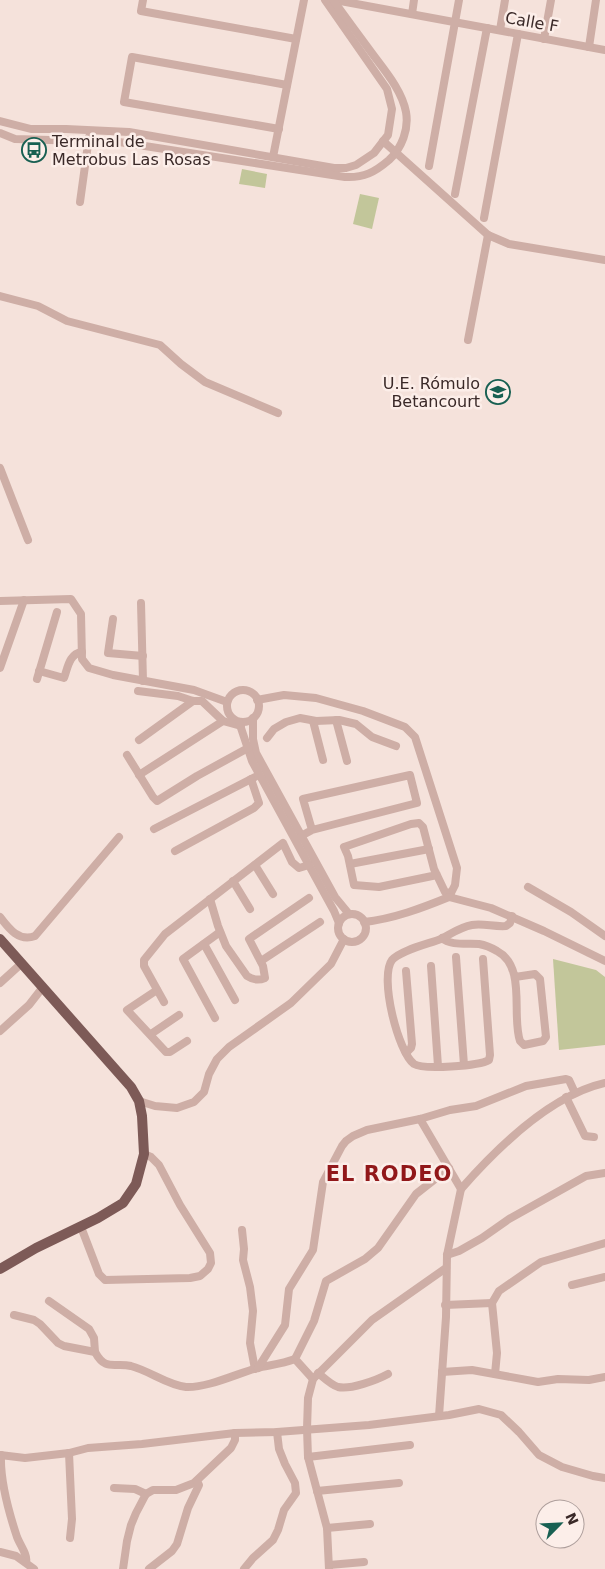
<svg xmlns="http://www.w3.org/2000/svg" width="605" height="1569" font-family="'DejaVu Sans',sans-serif">
<style>
.green{fill:#c2c69a}
.lines{fill:none;stroke-linecap:round;stroke-linejoin:round}
.minor{stroke:#ceaea6;stroke-width:8}
.major{stroke:#7d5a57;stroke-width:10}
.labels{text-anchor:middle;dominant-baseline:central;stroke-width:5;stroke-linejoin:round;paint-order:stroke}
.street-label{font-size:16px;fill:#3a2928;stroke:#fceee9}
.poi-label{font-size:16px;fill:#3a2928;stroke:#fceee9;text-anchor:start}
.district-label{font-size:21px;font-weight:bold;letter-spacing:1px;fill:#91181a;stroke:#fceee9}
</style>
<rect width="100%" height="100%" fill="#f5e2db"/>
<g class="green">
<polygon points="242,169 267,174 265,188 239,184"/>
<polygon points="360,194 379,198 372,229 353,224"/>
<polygon points="553,959 596,970 605,977 605,1045 559,1050"/>
</g>
<g class="lines">
<g class="minor">
<polyline points="143,0 141,11 296,39"/>
<polyline points="335,0 605,50"/>
<polyline points="412,14 414,0"/>
<polyline points="500,30 505,0"/>
<polyline points="544,39 551,0"/>
<polyline points="589,47 596,0"/>
<polyline points="0,121 31,129 66,129 129,132 334,168 346,168 356,165 374,153 388,135 392,109 387,89 325,0"/>
<polyline points="279,129 124,102 132,57 287,85"/>
<path d="M 0,133 L 15,139 L 119,142 L 345,177 C 364,178 375,172 389,160 C 402,148 409,129 406,112 C 402,91 386,72 374,56 C 360,37 347,19 333,0"/>
<polyline points="383,141 488,235 509,244 605,260"/>
<polyline points="273,157 304,0"/>
<polyline points="429,166 459,0"/>
<polyline points="455,194 487,28"/>
<polyline points="80,202 89,137"/>
<polyline points="484,218 518,34"/>
<polyline points="0,296 38,306 67,321 160,345 181,364 205,382 278,413"/>
<polyline points="468,340 488,235"/>
<polyline points="0,468 28,540"/>
<polyline points="0,601 71,599 81,614 82,659 89,668 113,675 194,690 227,702"/>
<polyline points="141,603 143,681"/>
<polyline points="113,619 108,653 143,656"/>
<polyline points="0,668 24,600"/>
<path d="M 39,671 L 64,678 C 68,667 69,654 82,652"/>
<polyline points="37,679 57,612"/>
<circle cx="243" cy="706" r="16"/>
<polyline points="138,691 178,696 193,701 202,701 223,721 241,726"/>
<path d="M 257,700 L 284,695 L 316,698 L 363,711 L 405,727 L 415,737 L 457,868 L 455,885 L 449,897 C 422,908 393,919 364,922"/>
<polyline points="253,718 253,739 256,753 335,897 349,914"/>
<polyline points="336,720 347,761"/>
<polyline points="313,721 323,760"/>
<polyline points="239,722 252,761 334,911 339,923"/>
<polyline points="267,738 274,729 286,722 300,718 316,721 339,720 356,724 372,737 396,746"/>
<polyline points="139,740 193,701"/>
<polyline points="127,755 153,797 157,801 197,776 248,748"/>
<polyline points="139,775 223,721"/>
<polyline points="154,829 255,777"/>
<polyline points="301,836 312,830 417,803 410,775 303,799 312,830"/>
<polyline points="175,851 254,808 259,803 251,779"/>
<polyline points="350,864 429,849"/>
<polyline points="255,865 273,894"/>
<polyline points="437,875 379,887 354,885 348,856 344,847 411,824 419,823 423,827 434,869 445,892 451,893"/>
<polyline points="233,881 250,909"/>
<polyline points="528,887 571,912 605,936"/>
<polyline points="449,897 491,908 544,931 605,961"/>
<path d="M 210,899 L 218,926 L 226,946 L 247,976 C 253,980 258,981 265,978 L 263,966 L 249,939 L 309,898"/>
<circle cx="352" cy="928" r="14"/>
<path d="M 0,917 C 9,929 19,942 35,936 L 119,837"/>
<path d="M 442,938 C 450,946 468,943 479,944 C 485,945 492,948 497,951 C 527,967 511,1015 520,1041 L 524,1045 L 543,1041 L 546,1037 L 540,979 L 535,974 L 515,977"/>
<polyline points="204,944 235,1000"/>
<polyline points="456,957 464,1065"/>
<path d="M 483,959 L 490,1055 L 489,1060 C 479,1066 423,1070 414,1064 C 398,1052 379,977 392,960 C 401,950 428,944 441,939 C 451,934 460,927 472,925 C 483,923 494,927 506,926 L 510,923 L 512,916"/>
<polyline points="261,961 320,922"/>
<polyline points="431,966 438,1066"/>
<polyline points="406,971 412,1044 411,1048 406,1053"/>
<polyline points="0,983 22,963"/>
<polyline points="157,990 127,1010 166,1052 170,1052 187,1041"/>
<polyline points="164,1002 144,966 144,960 165,934 283,843 292,862 299,868 309,865"/>
<polyline points="215,1018 183,959 220,932"/>
<polyline points="0,1031 29,1005 43,987"/>
<polyline points="151,1034 179,1015"/>
<polyline points="566,1097 585,1136 594,1137"/>
<polyline points="139,1101 155,1106 177,1108 194,1102 204,1092 209,1074 217,1059 229,1047 291,1003 331,964 344,939"/>
<polyline points="420,1119 461,1189 447,1255 446,1317 439,1416"/>
<path d="M 461,1189 C 497,1148 551,1095 605,1083"/>
<polyline points="81,1227 99,1274 105,1280 190,1278 200,1276 208,1269 211,1263 210,1253 180,1205 159,1165 151,1157 144,1154"/>
<polyline points="242,1230 244,1249 243,1260 250,1287 253,1311 250,1343 255,1369"/>
<polyline points="447,1255 459,1251 482,1238 509,1219 586,1176 605,1173"/>
<polyline points="572,1285 605,1277"/>
<polyline points="49,1301 89,1329 94,1338 95,1352"/>
<polyline points="445,1305 492,1303"/>
<path d="M 14,1315 L 34,1320 L 40,1324 L 58,1343 L 64,1346 L 95,1352 C 106,1372 114,1362 131,1366 C 150,1371 167,1385 186,1387 C 207,1388 236,1374 257,1368 C 270,1365 282,1364 295,1359"/>
<polyline points="258,1368 285,1325 289,1289 313,1250 323,1182 342,1146 346,1141 353,1136 367,1130 420,1119 450,1110 476,1106 526,1086 566,1079 569,1080 575,1093"/>
<polyline points="442,1372 472,1370 538,1382 558,1379 589,1380 605,1377"/>
<path d="M 318,1373 C 323,1377 331,1385 338,1387 C 350,1390 377,1380 388,1374"/>
<polyline points="495,1374 497,1353 492,1303 499,1291 541,1262 605,1243"/>
<polyline points="313,1379 295,1359 314,1321 326,1281 365,1259 378,1248 416,1194 449,1168"/>
<polyline points="69,1453 72,1519 70,1538"/>
<polyline points="0,1455 25,1458 69,1453 88,1448 142,1444 235,1433 277,1432 369,1425 449,1415 479,1409 501,1415 519,1432 539,1455 562,1467 593,1476 605,1478"/>
<path d="M 1,1455 C 0,1480 9,1513 17,1537 C 20,1545 28,1555 26,1562"/>
<polyline points="308,1457 410,1445"/>
<polyline points="114,1488 135,1489 146,1494"/>
<polyline points="317,1491 399,1483"/>
<polyline points="327,1528 370,1524"/>
<polyline points="0,1552 16,1556 34,1569"/>
<polyline points="329,1565 364,1562"/>
<polyline points="123,1569 127,1541 131,1525 136,1513 146,1494 153,1490 176,1490 194,1483 231,1448 235,1440 235,1433"/>
<polyline points="149,1569 172,1551 177,1544 188,1508 199,1485 197,1481"/>
<polyline points="244,1569 253,1558 273,1540 278,1530 284,1510 296,1493 295,1483 285,1464 279,1449 277,1432"/>
<polyline points="329,1569 327,1528 308,1457 307,1429 308,1398 313,1379 372,1320 446,1268"/>
</g>
<polyline class="major" points="0,939 131,1087 139,1101 142,1116 144,1154 136,1184 123,1203 98,1218 36,1248 0,1269"/>
</g>
<defs>
<symbol id="bus-ring" viewBox="-11 -11 22 22"><circle r="9.5" fill="#fceee9" stroke="#186052" stroke-width="1.5"/><path d="M-5-6H5V4H4V6H2V4H-2V6H-4V4H-5ZM-3.5-4V0h7V-4ZM-3.5 1.2v1.5H-2V1.2ZM2 1.2v1.5H3.5V1.2Z" fill="#186052"/></symbol>
<symbol id="school-ring" viewBox="-11 -11 22 22"><circle r="9.5" fill="#fceee9" stroke="#186052" stroke-width="1.5"/><path d="M0-5L7-2L0 1L-7-2ZM-4 1L0 2.5L4 1V4Q0 6-4 4Z" fill="#186052"/></symbol>
</defs>
<g fill-rule="evenodd">
<use href="#bus-ring" x="20" y="136" width="28" height="28"/>
<use href="#school-ring" x="484" y="378" width="28" height="28"/>
</g>
<g class="labels">
<g class="street-label">
<text transform="translate(532 22) rotate(10)">Calle F</text>
</g>
<g class="poi-label">
<text x="52" y="141">Terminal de<tspan x="52" dy="18">Metrobus Las Rosas</tspan></text>
<text x="480" y="383" text-anchor="end">U.E. Rómulo<tspan x="480" dy="18">Betancourt</tspan></text>
</g>
<g class="district-label">
<text x="389" y="1174">EL RODEO</text>
</g>
</g>
<g transform="translate(560 1524) rotate(66)"><circle r="24" fill="#fceee9" stroke="#ae9f9c"/>
<path d="M0-4L9 19L0 12L-9 19Z" fill="#186052"/>
<text y="-8" font-size="14" font-weight="bold" text-anchor="middle" fill="#3a2928">N</text>
</g>
</svg>
